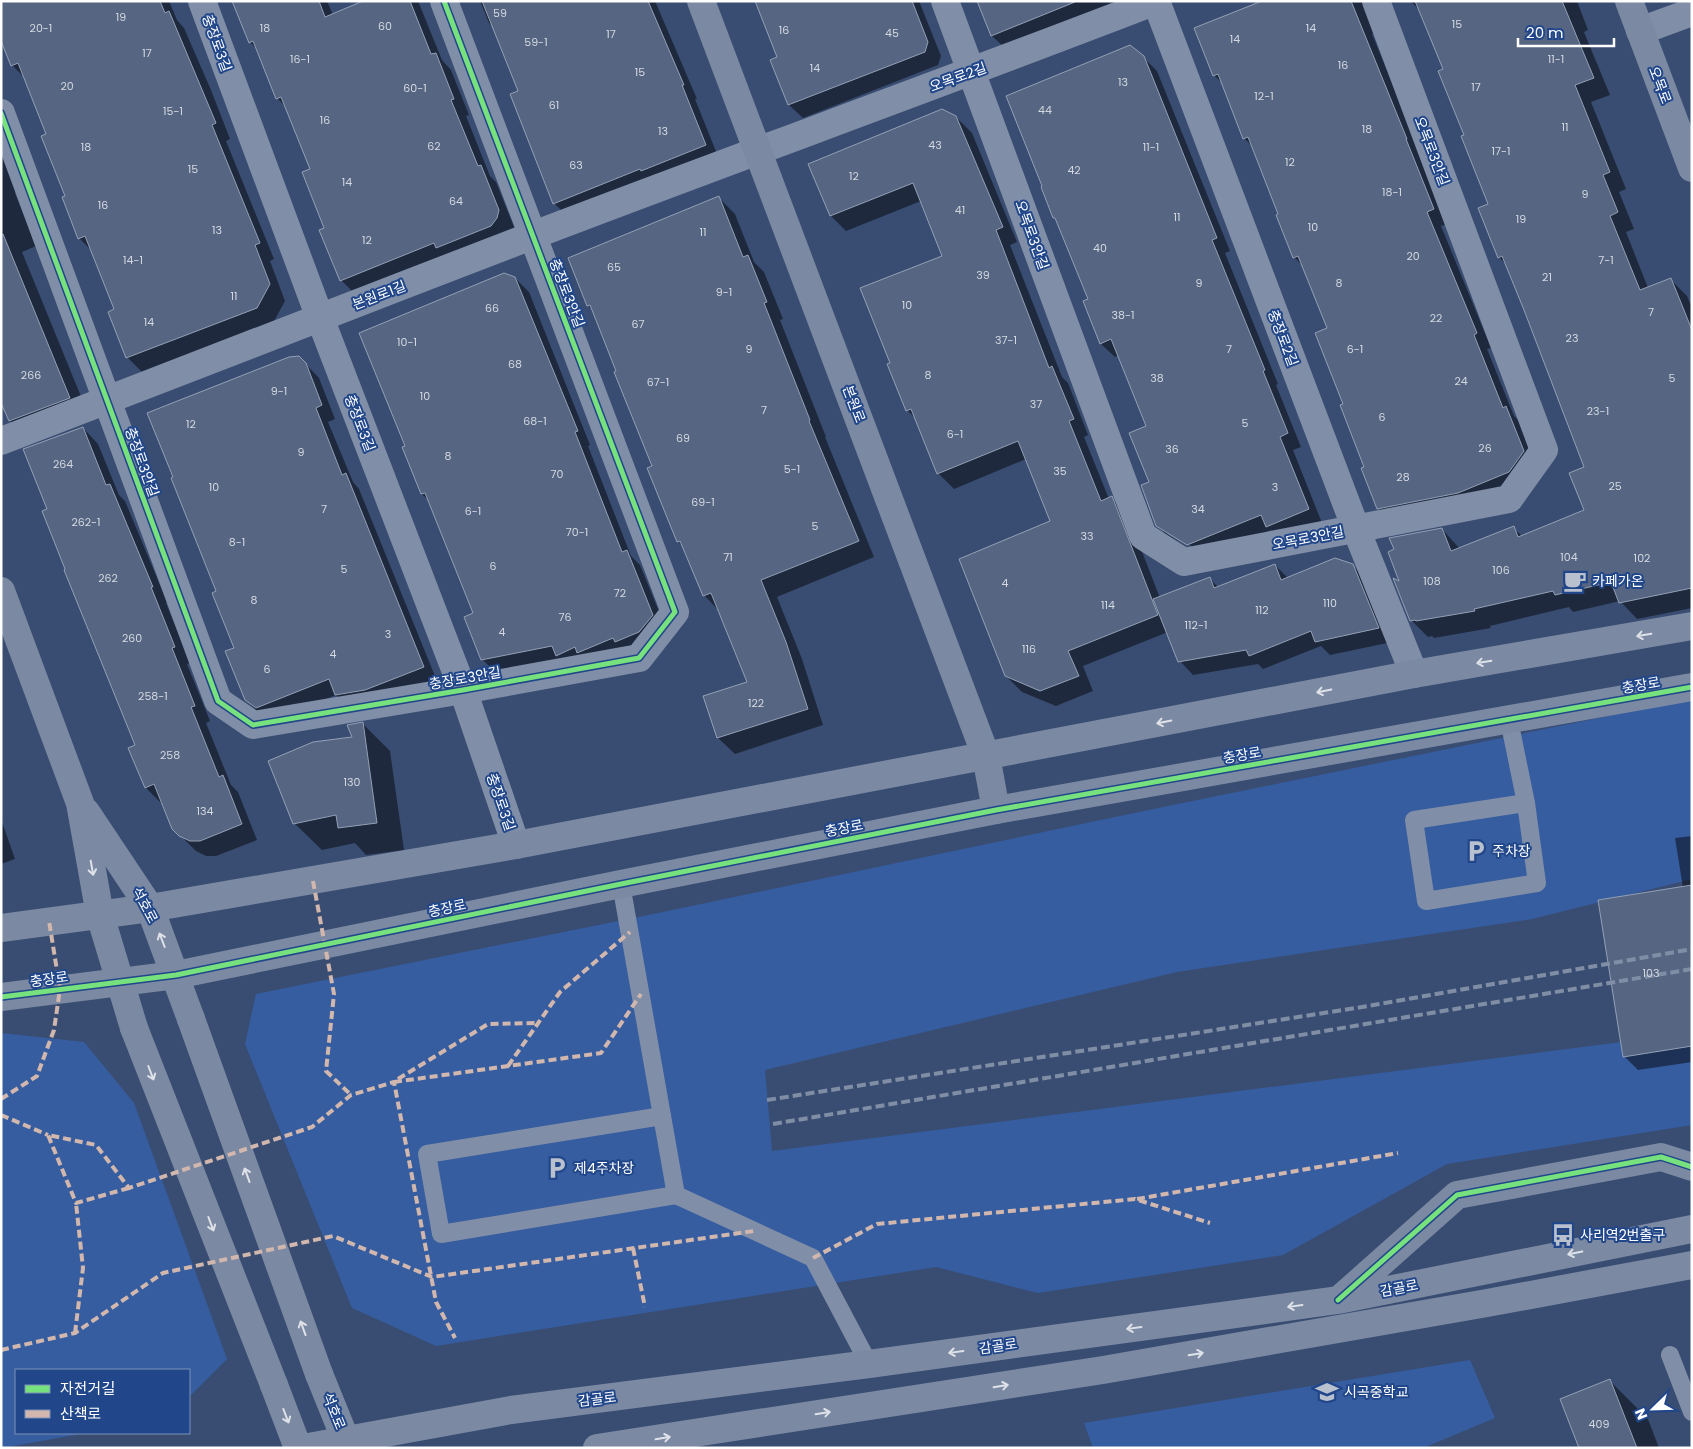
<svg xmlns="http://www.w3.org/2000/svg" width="1693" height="1449" font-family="Poppins,'Noto Sans KR',sans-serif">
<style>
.green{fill:#365da0}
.shadow{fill:#0007;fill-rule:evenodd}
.building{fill:#556582;stroke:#94a0b5}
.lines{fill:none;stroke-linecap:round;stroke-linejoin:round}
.lane{stroke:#808ea7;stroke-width:18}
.street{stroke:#808ea7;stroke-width:28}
.secondary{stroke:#7b89a3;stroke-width:28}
.rail{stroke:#808ea5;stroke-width:4;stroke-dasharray:9 4;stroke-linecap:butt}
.secondary-bridge{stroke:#7b89a3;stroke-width:28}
.quiet{stroke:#d1b7ad;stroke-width:4;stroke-dasharray:8 4;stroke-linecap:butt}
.cycleway-casing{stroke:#21478a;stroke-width:8}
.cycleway{stroke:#77e17e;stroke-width:5}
.oneway{stroke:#dee2e8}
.labels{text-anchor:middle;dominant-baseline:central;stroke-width:4;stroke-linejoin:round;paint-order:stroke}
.number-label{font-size:11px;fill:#d4d8e0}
.street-label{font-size:14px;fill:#fff;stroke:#21478a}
.poi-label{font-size:14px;fill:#fff;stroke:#21478a;text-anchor:start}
</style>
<rect width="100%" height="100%" fill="#394d72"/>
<g class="green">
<polygon points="1692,699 1692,879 1532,919 1177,972 765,1070 772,1151 1692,1033 1692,1125 1447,1164 1283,1255 1038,1293 936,1267 436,1346 352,1308 245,1044 256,994 663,912 1139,812"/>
<polygon points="1,1033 84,1042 134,1103 227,1359 189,1397 189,1370 16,1370 16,1433 86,1433 2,1448"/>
<polygon points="1470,1360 1495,1418 1423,1448 1093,1448 1084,1423"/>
</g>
<g class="shadow">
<polygon points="1,1 169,1 177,20 184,28 211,90 230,139 226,141 274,259 270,261 285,301 273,323 143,373 127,357 116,310 92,251 79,238 47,135 25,78 12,65"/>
<polygon points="239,1 327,1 333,15 366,1 418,1 442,60 451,70 469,115 466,116 490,176 496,182 514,227 512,234 357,296 341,280 326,228 312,170 287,108 277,98 257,49 250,42"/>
<polygon points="480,1 655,1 697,99 695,99 719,159 568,217 554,203 519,92 495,29 489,23"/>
<polygon points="756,1 919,1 941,56 938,65 803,118 789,105 772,60 778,58"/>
<polygon points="979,1 1128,1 1006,49 992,36"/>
<polygon points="1266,1 1362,1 1375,33 1372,34 1421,153 1447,224 1441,226 1491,348 1487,349 1514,416 1520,422 1538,466 1523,487 1393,523 1378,508 1345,405 1328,328 1305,268 1294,257 1280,215 1252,146 1244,138 1224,85 1214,75"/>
<polygon points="1411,1 1577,1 1588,30 1584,32 1610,95 1591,102 1626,189 1619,192 1634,229 1626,232 1648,288 1670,279 1687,296 1692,308 1692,608 1637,619 1620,601 1573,612 1569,607 1490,626 1491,628 1434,638 1432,636 1428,637 1411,620 1402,583 1442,529 1460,549 1513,528 1522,536 1585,511 1586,467 1506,264 1499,257 1490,204 1444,70 1420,11"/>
<path d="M 1143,57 L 1157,71 L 1230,251 L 1225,253 L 1278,384 L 1276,385 L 1301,447 L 1293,450 L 1322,523 L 1281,540 L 1271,530 L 1201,558 L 1171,539 L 1157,525 L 1150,482 L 1148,427 L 1119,355 L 1115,357 L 1101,344 L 1085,302 L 1090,300 L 1057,221 L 1054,218 ZM 1167,531 L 1193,547 L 1191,550 L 1167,534 Z"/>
<polygon points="956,117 972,133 1017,242 1010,245 1062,377 1068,383 1088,435 1084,437 1109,499 1111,498 1127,513 1160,598 1209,578 1219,588 1275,565 1288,578 1353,566 1367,580 1392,642 1330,655 1321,646 1263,669 1258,664 1193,675 1180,661 1168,632 1083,666 1093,691 1056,706 1022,692 1006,676 1051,522 1026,459 954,489 938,473 917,420 907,410 892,364 944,256 921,201 846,231 831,216"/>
<polygon points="1,149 19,192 15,193 36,246 22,252 91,421 32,443 10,421 1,399"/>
<polygon points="719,198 735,214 754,262 764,272 783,319 780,320 826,437 825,437 874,557 777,597 802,659 823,725 735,754 718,738 705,697 749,683 720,612 704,595 685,548 678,541 654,467 618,372 593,310 588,305"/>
<polygon points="515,278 529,292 590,445 588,446 631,556 640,565 666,629 630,655 496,673 482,659 474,614 430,502 422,494 407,447"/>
<polygon points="299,357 319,378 335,419 328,422 353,482 359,489 437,681 350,709 336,695 270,721 260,714 246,700 236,649 218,592"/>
<polygon points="83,428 98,444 119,495 125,501 167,602 166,603 190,663 187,664 210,721 206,723 231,785 238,792 257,840 216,856 206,856 196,851 180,835 163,803 161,803 146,788 137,746 67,570 49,510"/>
<polygon points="363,724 390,751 404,850 366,855 355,843 322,850 294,823"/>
<polygon points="1,819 15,859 1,864"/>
<polygon points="1692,836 1692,1062 1638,1070 1624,1056 1683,888 1675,838"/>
<polygon points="1610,1381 1648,1419 1659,1448 1580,1448"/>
</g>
<g class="building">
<polygon points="1,1 160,1 165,13 169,11 216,123 212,125 260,243 255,245 270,284 257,308 126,358 108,312 114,309 85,236 78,239 62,197 65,196 41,136 46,134 18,63 11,66 1,41"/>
<polygon points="232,1 319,1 325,17 363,1 410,1 431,54 436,53 454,99 451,100 478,166 481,165 499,210 497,218 491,226 436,248 434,243 340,281 319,230 324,228 302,172 310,169 281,97 276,99 253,41 249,43"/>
<polygon points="482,1 648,1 684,85 682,85 706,145 641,171 640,169 553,204 510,94 518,91"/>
<polygon points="755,1 912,1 928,42 925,52 788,105 770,60 777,57"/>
<polygon points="977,1 1075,1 1075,2 991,36"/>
<polygon points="1262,1 1351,1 1407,139 1406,139 1434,209 1427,212 1477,333 1474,335 1503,408 1506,406 1524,451 1509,472 1458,493 1377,509 1361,468 1364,467 1340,405 1343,404 1315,333 1327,328 1298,256 1293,258 1276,215 1278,214 1248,137 1243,139 1218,74 1213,76 1194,28"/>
<polygon points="1415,1 1562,1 1594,78 1575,85 1610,172 1603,175 1618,212 1610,216 1640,290 1671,278 1692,330 1692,588 1619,603 1611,582 1555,595 1553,591 1474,609 1475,611 1416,621 1415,620 1410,621 1393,578 1399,581 1388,552 1394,549 1389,538 1442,528 1451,551 1514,526 1518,537 1584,510 1569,473 1584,467 1524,310 1502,256 1498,258 1478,208 1488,204 1461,136 1464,135 1438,71 1443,69"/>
<polygon points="1130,45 1144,56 1217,238 1212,240 1265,370 1263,371 1288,433 1280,437 1309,509 1266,527 1261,515 1187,545 1156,526 1141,485 1149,482 1129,433 1146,426 1111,339 1100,344 1083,301 1088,299 1055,218 1053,218 1041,187 1042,186 1006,96"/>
<polygon points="942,109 956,116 1003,227 996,230 1049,368 1052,366 1074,419 1069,421 1101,501 1112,496 1158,615 1068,651 1079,676 1040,691 1005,676 959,559 1050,521 1018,441 937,474 911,409 906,411 887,364 890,363 860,288 942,256 913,183 830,216 808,164"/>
<polygon points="719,196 743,257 748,255 767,302 764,303 810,420 809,421 859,541 761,580 786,642 808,709 717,738 703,696 747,682 711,593 703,596 680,541 677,542 647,468 652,466 614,372 616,371 590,305 587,306 568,258"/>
<polygon points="3,234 70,398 9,421 1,403 1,235"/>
<polygon points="504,273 515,277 578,431 575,432 622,552 627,550 653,615 639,632 615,642 613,638 577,653 575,647 556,656 552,646 481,660 464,617 473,613 425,493 421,494 402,447 405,446 359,333"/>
<polygon points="299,356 306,363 322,405 316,408 342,475 346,473 424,667 365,690 335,695 329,679 256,708 245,700 225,651 234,648 212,593 216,591 171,478 173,477 147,413 289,357"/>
<polygon points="83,427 106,485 110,484 153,587 151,587 175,647 172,648 195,706 191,707 219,777 223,775 242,824 200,841 190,841 179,836 172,829 154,784 145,788 128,748 135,745 64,570 65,569 42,511 47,509 23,449"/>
<polygon points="1335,558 1353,564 1379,628 1315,642 1311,631 1249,656 1246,650 1178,662 1153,599 1210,577 1214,588 1275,564 1281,580"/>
<polygon points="363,722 377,823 338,828 336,815 293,824 268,761 313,742 352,737 347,725"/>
<polygon points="1692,885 1692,1046 1623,1057 1598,900"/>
<polygon points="1610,1379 1637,1448 1579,1448 1560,1399"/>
</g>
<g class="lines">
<g class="lane">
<polyline points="1509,720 1526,803"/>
<polygon points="1526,803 1537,883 1426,901 1414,820"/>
<polyline points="621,884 676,1195 813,1258 869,1364"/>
<polyline points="662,1116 427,1154 441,1234 676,1195"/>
<polyline points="1670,1355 1692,1412"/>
</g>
<g class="street">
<polyline points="202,1 320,318 463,690 516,845"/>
<polyline points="945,1 1143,536 1184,562 1509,499 1544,450 1376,1"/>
<polyline points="1156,1 1356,529 1414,674"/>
<polyline points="1640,31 1692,12"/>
<polyline points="1,113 218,701 253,725 463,690 639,658 675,612 444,1"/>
<path d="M 1,441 C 179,374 356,303 534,235 C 741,156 949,81 1156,1"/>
</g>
<g class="secondary">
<polyline points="701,1 986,756 996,810"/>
<polyline points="1629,1 1692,168"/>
<polyline points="1,591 80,803 100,915 134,1028"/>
<polyline points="86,812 150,908 191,1019"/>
<polyline points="1,928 150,908 516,845 1414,674 1692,626"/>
<polyline points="1,997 176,975 621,884 996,810 1692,687"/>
<polyline points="1340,1299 1457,1195 1661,1157 1692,1167"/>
<polyline points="319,1374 349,1448"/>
<polyline points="274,1385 298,1448"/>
<polyline points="303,1448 511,1410 869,1364 1338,1300 1692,1229"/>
<polyline points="597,1448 1103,1370 1487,1303 1692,1265"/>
</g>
<g class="rail">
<polyline points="767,1100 1362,1007 1692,949"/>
<polyline points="773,1124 1692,969"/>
</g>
<g class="secondary-bridge">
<polyline points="191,1019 319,1374"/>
<polyline points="134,1028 274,1385"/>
</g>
<g class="quiet">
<polyline points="313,881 334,994 326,1071 351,1095"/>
<polyline points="508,1066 560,992 630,932"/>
<polyline points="398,1079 488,1024 538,1023"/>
<polyline points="394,1082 601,1053 641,994"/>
<polyline points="1,1099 37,1076 54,1030 60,989 49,921"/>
<polyline points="1,1115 48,1135"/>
<polyline points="129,1188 76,1203 48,1135 96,1145 129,1188 312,1127 351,1095 394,1082 436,1302 455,1338"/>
<polyline points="1137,1199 1398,1153"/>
<polyline points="633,1248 645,1307"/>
<polyline points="813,1258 877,1224 1135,1199 1210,1223"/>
<polyline points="75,1333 83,1268 76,1203"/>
<polyline points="1,1350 75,1333 163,1273 333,1236 432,1277 754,1231"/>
</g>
<defs>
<g id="cycleway">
<polyline points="1,113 218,701 253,725 463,690 639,658 675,612 444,1"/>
<polyline points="1,997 176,975 621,884 996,810 1692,687"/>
<polyline points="1338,1300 1457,1195 1661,1157 1692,1167"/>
</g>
</defs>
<use href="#cycleway" class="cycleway-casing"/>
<use href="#cycleway" class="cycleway"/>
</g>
<defs><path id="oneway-shaft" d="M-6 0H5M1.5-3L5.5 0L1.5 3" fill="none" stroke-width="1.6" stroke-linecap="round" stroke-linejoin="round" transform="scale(1.25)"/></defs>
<g class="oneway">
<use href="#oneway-shaft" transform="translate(1644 635) rotate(170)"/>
<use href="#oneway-shaft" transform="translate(1484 662) rotate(170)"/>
<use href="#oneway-shaft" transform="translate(1324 691) rotate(169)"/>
<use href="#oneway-shaft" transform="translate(1164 722) rotate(169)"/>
<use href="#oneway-shaft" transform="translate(92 868) rotate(80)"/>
<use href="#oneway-shaft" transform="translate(162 940) rotate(-111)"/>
<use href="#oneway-shaft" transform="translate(151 1073) rotate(69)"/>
<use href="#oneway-shaft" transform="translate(247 1175) rotate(-110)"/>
<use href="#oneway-shaft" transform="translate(211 1224) rotate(69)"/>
<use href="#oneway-shaft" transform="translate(1575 1253) rotate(169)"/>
<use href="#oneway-shaft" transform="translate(1295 1306) rotate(172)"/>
<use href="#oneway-shaft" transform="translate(303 1328) rotate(-110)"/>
<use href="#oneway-shaft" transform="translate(1134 1328) rotate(172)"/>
<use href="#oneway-shaft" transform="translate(956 1352) rotate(172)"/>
<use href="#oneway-shaft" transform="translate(1196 1354) rotate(-10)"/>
<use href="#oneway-shaft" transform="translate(1001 1386) rotate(-9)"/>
<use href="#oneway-shaft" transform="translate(823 1413) rotate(-9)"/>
<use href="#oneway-shaft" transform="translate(286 1416) rotate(69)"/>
<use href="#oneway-shaft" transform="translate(663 1438) rotate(-9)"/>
</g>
<defs>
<symbol id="cafe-bare" viewBox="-9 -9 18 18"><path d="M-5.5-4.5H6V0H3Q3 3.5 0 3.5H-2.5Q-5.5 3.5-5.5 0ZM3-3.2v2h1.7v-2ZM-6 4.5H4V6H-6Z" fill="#bac1ce" stroke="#21478a" stroke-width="2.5" paint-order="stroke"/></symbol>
<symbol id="parking-bare" viewBox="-9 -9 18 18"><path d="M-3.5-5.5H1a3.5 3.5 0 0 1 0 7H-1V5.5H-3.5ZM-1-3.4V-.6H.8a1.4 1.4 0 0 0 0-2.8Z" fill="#bac1ce" stroke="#21478a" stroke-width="2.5" paint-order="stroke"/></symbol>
<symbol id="bus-bare" viewBox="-9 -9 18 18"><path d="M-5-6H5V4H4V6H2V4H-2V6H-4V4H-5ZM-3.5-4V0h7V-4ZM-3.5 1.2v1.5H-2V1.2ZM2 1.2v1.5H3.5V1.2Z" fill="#bac1ce" stroke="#21478a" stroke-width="2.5" paint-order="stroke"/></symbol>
<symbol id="school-bare" viewBox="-9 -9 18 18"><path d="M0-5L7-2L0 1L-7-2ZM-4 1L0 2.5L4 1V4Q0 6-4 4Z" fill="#bac1ce" stroke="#21478a" stroke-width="2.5" paint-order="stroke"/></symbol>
</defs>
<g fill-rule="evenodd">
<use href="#cafe-bare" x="1559" y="565" width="32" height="32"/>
<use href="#parking-bare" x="1460" y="835" width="32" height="32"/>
<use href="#parking-bare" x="541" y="1152" width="32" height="32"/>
<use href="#bus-bare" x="1547" y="1219" width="32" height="32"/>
<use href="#school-bare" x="1311" y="1376" width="32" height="32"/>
</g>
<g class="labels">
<g class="number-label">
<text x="500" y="13">59</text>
<text x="121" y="17">19</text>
<text x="1457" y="24">15</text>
<text x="385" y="26">60</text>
<text x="41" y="28">20-1</text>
<text x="265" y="28">18</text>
<text x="1311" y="28">14</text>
<text x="784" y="30">16</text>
<text x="892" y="33">45</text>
<text x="611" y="34">17</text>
<text x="1235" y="39">14</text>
<text x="536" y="42">59-1</text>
<text x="147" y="53">17</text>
<text x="300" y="59">16-1</text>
<text x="1556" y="59">11-1</text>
<text x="1343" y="65">16</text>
<text x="815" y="68">14</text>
<text x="640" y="72">15</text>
<text x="1123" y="82">13</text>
<text x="67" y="86">20</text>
<text x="1476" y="87">17</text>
<text x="415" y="88">60-1</text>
<text x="1264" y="96">12-1</text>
<text x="554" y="105">61</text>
<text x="1045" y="110">44</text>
<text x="173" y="111">15-1</text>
<text x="325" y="120">16</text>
<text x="1565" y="127">11</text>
<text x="1367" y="129">18</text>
<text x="663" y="131">13</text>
<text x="935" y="145">43</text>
<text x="434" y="146">62</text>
<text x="86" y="147">18</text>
<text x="1151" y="147">11-1</text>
<text x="1501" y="151">17-1</text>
<text x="1290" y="162">12</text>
<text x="576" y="165">63</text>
<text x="193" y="169">15</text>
<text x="1074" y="170">42</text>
<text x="854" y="176">12</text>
<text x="347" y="182">14</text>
<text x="1392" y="192">18-1</text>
<text x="1585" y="194">9</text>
<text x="456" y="201">64</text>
<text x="103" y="205">16</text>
<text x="960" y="210">41</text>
<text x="1177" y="217">11</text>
<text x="1521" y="219">19</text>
<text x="1313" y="227">10</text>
<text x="217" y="230">13</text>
<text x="703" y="232">11</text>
<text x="367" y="240">12</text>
<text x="1100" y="248">40</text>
<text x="1413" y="256">20</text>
<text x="133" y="260">14-1</text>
<text x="1606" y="260">7-1</text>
<text x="614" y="267">65</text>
<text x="983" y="275">39</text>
<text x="1547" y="277">21</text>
<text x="1199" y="283">9</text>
<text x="1339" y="283">8</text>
<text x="724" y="292">9-1</text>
<text x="234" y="296">11</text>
<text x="907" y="305">10</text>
<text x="492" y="308">66</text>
<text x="1651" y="312">7</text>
<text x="1123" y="315">38-1</text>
<text x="1436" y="318">22</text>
<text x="149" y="322">14</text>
<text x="638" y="324">67</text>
<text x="1572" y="338">23</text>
<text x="1006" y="340">37-1</text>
<text x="407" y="342">10-1</text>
<text x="749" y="349">9</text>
<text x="1229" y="349">7</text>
<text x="1355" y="349">6-1</text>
<text x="515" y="364">68</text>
<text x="31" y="375">266</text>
<text x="928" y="375">8</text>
<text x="1157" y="378">38</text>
<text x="1672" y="378">5</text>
<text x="1461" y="381">24</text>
<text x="658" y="382">67-1</text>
<text x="279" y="391">9-1</text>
<text x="425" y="396">10</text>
<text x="1036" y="404">37</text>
<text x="764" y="410">7</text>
<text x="1598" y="411">23-1</text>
<text x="1382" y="417">6</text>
<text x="535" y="421">68-1</text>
<text x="1245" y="423">5</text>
<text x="191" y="424">12</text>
<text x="955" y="434">6-1</text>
<text x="683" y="438">69</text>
<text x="1485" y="448">26</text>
<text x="1172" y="449">36</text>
<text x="301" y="452">9</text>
<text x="448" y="456">8</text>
<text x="63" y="464">264</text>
<text x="792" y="469">5-1</text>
<text x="1060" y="471">35</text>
<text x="557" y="474">70</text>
<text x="1403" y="477">28</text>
<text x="1615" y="486">25</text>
<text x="214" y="487">10</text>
<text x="1275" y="487">3</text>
<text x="703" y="502">69-1</text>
<text x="324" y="509">7</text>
<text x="1198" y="509">34</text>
<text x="473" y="511">6-1</text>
<text x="86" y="522">262-1</text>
<text x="815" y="526">5</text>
<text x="577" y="532">70-1</text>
<text x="1087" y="536">33</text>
<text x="237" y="542">8-1</text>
<text x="728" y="557">71</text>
<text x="1569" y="557">104</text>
<text x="1642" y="558">102</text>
<text x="493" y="566">6</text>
<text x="344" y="569">5</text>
<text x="1501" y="570">106</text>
<text x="108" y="578">262</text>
<text x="1432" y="581">108</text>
<text x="1005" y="583">4</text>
<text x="620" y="593">72</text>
<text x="254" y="600">8</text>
<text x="1330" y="603">110</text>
<text x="1108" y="605">114</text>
<text x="1262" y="610">112</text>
<text x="565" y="617">76</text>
<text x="1196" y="625">112-1</text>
<text x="502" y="632">4</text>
<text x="388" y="634">3</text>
<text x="132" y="638">260</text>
<text x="1029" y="649">116</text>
<text x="333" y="654">4</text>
<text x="267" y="669">6</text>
<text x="153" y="696">258-1</text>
<text x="756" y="703">122</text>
<text x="170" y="755">258</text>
<text x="352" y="782">130</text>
<text x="205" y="811">134</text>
<text x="1651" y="973">103</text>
<text x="1599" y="1424">409</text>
</g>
<g class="street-label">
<text transform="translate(217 43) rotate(70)">충장로3길</text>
<text transform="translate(958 77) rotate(-20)">오목로2길</text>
<text transform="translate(1660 85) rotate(69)">오목로</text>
<text transform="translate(1432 151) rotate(69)">오목로3안길</text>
<text transform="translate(1032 235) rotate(70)">오목로3안길</text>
<text transform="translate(567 293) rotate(69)">충장로3안길</text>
<text transform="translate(379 295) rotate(-21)">본원로1길</text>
<text transform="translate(1283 338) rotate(69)">충장로2길</text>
<text transform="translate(854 404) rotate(69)">본원로</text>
<text transform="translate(360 423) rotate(69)">충장로3길</text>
<text transform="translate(142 462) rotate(70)">충장로3안길</text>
<text transform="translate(1308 538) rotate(-11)">오목로3안길</text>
<text transform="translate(465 678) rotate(-10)">충장로3안길</text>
<text transform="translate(1641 685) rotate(-10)">충장로</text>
<text transform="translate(1242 755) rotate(-10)">충장로</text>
<text transform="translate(501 802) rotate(71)">충장로3길</text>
<text transform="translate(844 828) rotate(-11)">충장로</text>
<text transform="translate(145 905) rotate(62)">석호로</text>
<text transform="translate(447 908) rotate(-12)">충장로</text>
<text transform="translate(49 979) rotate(-8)">충장로</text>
<text transform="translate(1399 1288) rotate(-11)">감골로</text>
<text transform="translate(998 1346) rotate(-8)">감골로</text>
<text transform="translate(597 1399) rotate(-7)">감골로</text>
<text transform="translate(334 1411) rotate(68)">석호로</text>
</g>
<g class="poi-label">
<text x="1592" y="581">카페가온</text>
<text x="1492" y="851">주차장</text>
<text x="574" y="1168">제4주차장</text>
<text x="1580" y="1235">사리역2번출구</text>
<text x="1344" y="1392">시곡중학교</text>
</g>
</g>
<rect width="1693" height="1449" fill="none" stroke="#ffffff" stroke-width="5"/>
<rect x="15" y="1369" width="175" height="65" fill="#21478a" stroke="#7a91b9"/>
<rect x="25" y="1385" width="25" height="8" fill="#77e17e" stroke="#7a91b9"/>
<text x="60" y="1394" font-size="15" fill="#ffffff">자전거길</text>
<rect x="25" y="1410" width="25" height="8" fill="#d1b7ad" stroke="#7a91b9"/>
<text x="60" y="1419" font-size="15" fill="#ffffff">산책로</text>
<g transform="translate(1653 1409) rotate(247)" stroke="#21478a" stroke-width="4" paint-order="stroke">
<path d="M0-4L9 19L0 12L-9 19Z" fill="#ffffff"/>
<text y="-8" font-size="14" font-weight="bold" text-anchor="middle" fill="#ffffff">N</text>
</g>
<path d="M1518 38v8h96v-8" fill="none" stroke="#ffffff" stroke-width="2.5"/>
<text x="1526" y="38" font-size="15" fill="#ffffff" stroke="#21478a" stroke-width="4" paint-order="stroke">20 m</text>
</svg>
